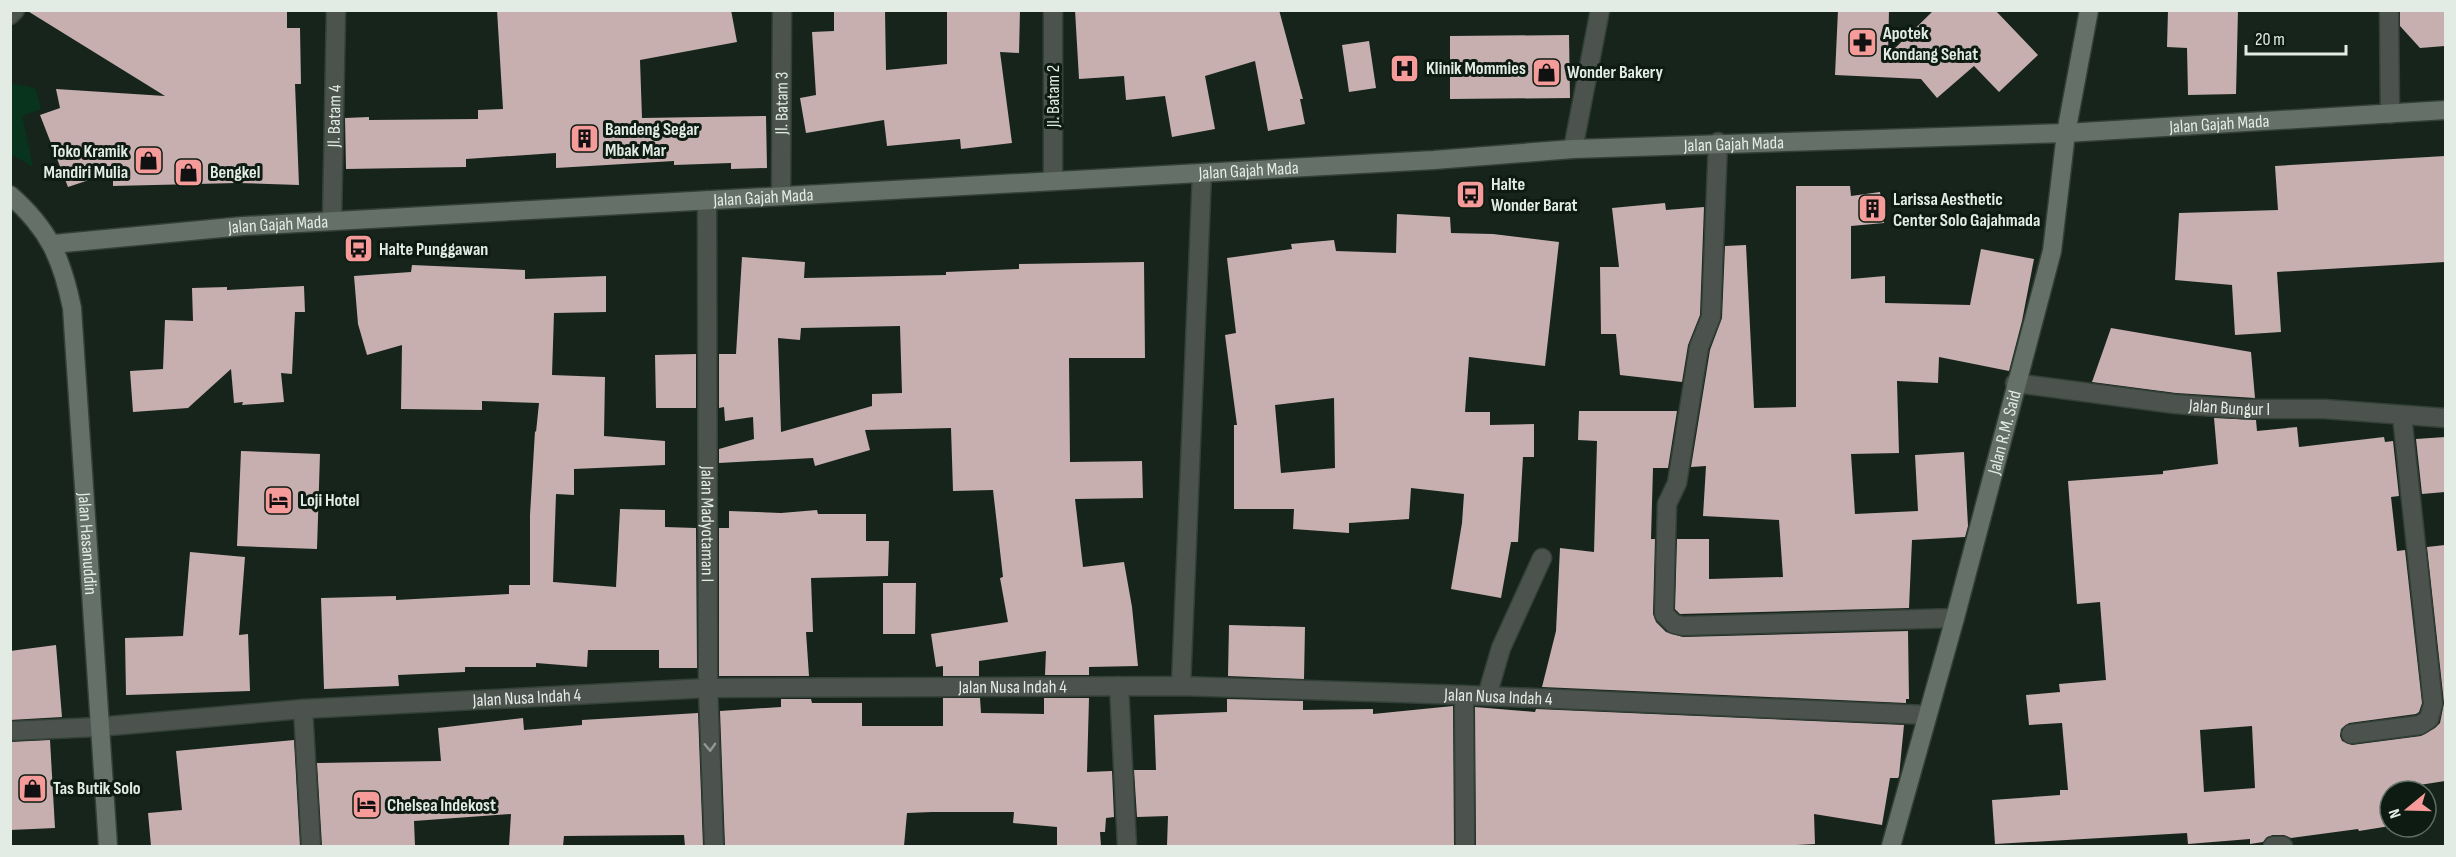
<svg xmlns="http://www.w3.org/2000/svg" width="2456" height="857" font-family="'Sofia Sans Condensed',sans-serif">
<style>
.green{fill:#08341d}
.building{fill:#c6afae;fill-rule:evenodd}
.lines{fill:none;stroke-linecap:round;stroke-linejoin:round}
.minor-casing{stroke:#334037;stroke-width:21}
.secondary-casing{stroke:#334037;stroke-width:21}
.minor{stroke:#4c534f;stroke-width:18}
.secondary{stroke:#657068;stroke-width:18}
.oneway{stroke:#909892}
.labels{text-anchor:middle;dominant-baseline:central;stroke-width:6;stroke-linejoin:round;paint-order:stroke}
.poi-label{font-size:18px;font-weight:bold;fill:#e2ece5;stroke:#0d1b12;text-anchor:start}
.street-label{font-size:18px;fill:#e2ece5;stroke:#0d1b12}
</style>
<rect width="100%" height="100%" fill="#16241b"/>
<polygon class="green" points="11,83 35,88 41,109 22,116 33,167 11,154"/>
<g class="building">
<polygon points="26,10 287,10 287,28 300,28 301,84 295,84 299,185 237,183 113,186 113,172 68,187 40,115 60,108 56,89 165,96"/>
<polygon points="497,10 731,10 737,42 640,60 642,118 766,116 767,168 731,169 731,163 674,165 674,161 556,168 556,153 466,159 466,167 346,169 345,118 369,117 369,120 478,119 478,110 503,109"/>
<polygon points="834,10 885,10 886,70 947,64 947,10 1020,10 1019,53 1000,52 1012,143 961,149 960,139 887,146 884,120 806,133 800,98 816,95 812,32 834,31"/>
<polygon points="1075,10 1279,10 1303,99 1300,99 1305,124 1268,131 1255,61 1205,76 1215,129 1172,137 1165,96 1126,100 1124,76 1079,79"/>
<polygon points="1838,10 1889,10 1888,55 1934,10 1995,10 2038,55 1999,92 1974,66 1937,98 1921,79 1835,75"/>
<polygon points="2168,10 2238,10 2236,94 2188,95 2187,48 2167,47"/>
<polygon points="2400,10 2445,10 2445,46 2420,48 2400,26"/>
<polygon points="1569,35 1570,98 1450,99 1450,36"/>
<polygon points="1369,41 1376,88 1349,92 1342,45"/>
<polygon points="2445,156 2445,262 2277,272 2281,332 2235,335 2232,285 2175,280 2179,213 2278,210 2275,166"/>
<polygon points="1796,186 1850,186 1851,196 1880,192 1884,223 1851,226 1851,279 1885,276 1885,303 1970,305 1981,249 2034,259 2022,321 2009,371 1939,357 1938,383 1897,381 1899,453 1851,454 1855,514 1918,511 1915,455 1964,452 1968,526 1965,537 1912,540 1909,608 1680,614 1675,609 1677,539 1709,539 1709,579 1783,577 1779,520 1703,516 1706,466 1691,467 1710,350 1722,318 1725,246 1746,245 1754,408 1796,407"/>
<polygon points="1665,203 1666,210 1704,207 1700,315 1688,345 1682,382 1620,375 1616,334 1601,334 1600,267 1619,267 1612,208"/>
<path d="M 1397,214 L 1450,217 L 1451,233 L 1493,234 L 1559,242 L 1545,366 L 1469,357 L 1465,412 L 1490,412 L 1490,425 L 1534,424 L 1534,457 L 1523,457 L 1518,542 L 1511,542 L 1501,598 L 1451,589 L 1462,523 L 1464,494 L 1411,488 L 1409,519 L 1349,523 L 1349,533 L 1293,529 L 1294,509 L 1234,509 L 1234,425 L 1237,425 L 1225,335 L 1236,333 L 1227,258 L 1292,249 L 1291,244 L 1334,240 L 1336,251 L 1396,253 ZM 1334,398 L 1335,468 L 1281,473 L 1275,405 Z"/>
<path d="M 742,257 L 805,262 L 804,278 L 946,275 L 946,272 L 1019,269 L 1019,264 L 1144,262 L 1145,358 L 1069,358 L 1070,462 L 1142,461 L 1143,498 L 1075,499 L 1083,567 L 1124,562 L 1132,607 L 1138,666 L 1089,667 L 1089,675 L 1045,675 L 1046,651 L 979,661 L 979,676 L 943,676 L 943,666 L 936,667 L 931,634 L 1008,622 L 1000,578 L 1003,577 L 993,490 L 953,491 L 951,428 L 865,430 L 870,450 L 815,466 L 813,458 L 719,463 L 719,449 L 754,439 L 753,417 L 725,421 L 724,407 L 719,408 L 719,354 L 736,354 ZM 900,326 L 902,393 L 872,394 L 872,406 L 781,432 L 778,338 L 800,340 L 801,328 Z"/>
<polygon points="412,265 525,270 525,279 606,276 606,312 554,313 552,375 605,377 604,436 665,441 665,465 574,469 574,495 556,494 553,582 616,587 620,509 665,510 665,527 696,528 697,668 659,668 659,650 588,650 587,667 536,663 536,667 465,667 465,672 398,675 399,686 324,689 321,598 396,596 396,600 509,594 509,585 530,585 530,515 535,431 536,432 539,403 482,401 482,410 401,409 402,345 367,355 358,324 354,276 411,272"/>
<polygon points="304,286 305,312 295,312 292,374 281,373 284,402 242,405 243,402 234,403 231,369 188,408 133,412 130,371 163,369 165,320 193,321 192,288 227,287 227,290"/>
<polygon points="2111,328 2251,352 2255,398 2176,393 2092,382"/>
<polygon points="696,354 696,408 656,408 655,355"/>
<polygon points="1579,411 1677,411 1668,468 1653,468 1651,539 1655,539 1653,614 1656,622 1666,632 1683,637 1908,631 1909,699 1906,699 1906,703 1542,687 1556,631 1560,548 1594,552 1597,441 1578,440"/>
<path d="M 2214,418 L 2256,420 L 2257,431 L 2297,427 L 2299,447 L 2384,437 L 2385,442 L 2393,441 L 2399,496 L 2391,497 L 2397,551 L 2405,550 L 2422,703 L 2419,712 L 2416,714 L 2349,723 L 2341,729 L 2340,736 L 2342,741 L 2352,745 L 2421,736 L 2435,728 L 2440,723 L 2444,703 L 2427,547 L 2445,545 L 2445,781 L 2413,786 L 2414,791 L 2390,791 L 2390,826 L 2359,831 L 2358,829 L 2291,838 L 2284,835 L 2273,835 L 2267,837 L 2263,842 L 2250,844 L 2250,839 L 2188,844 L 2187,833 L 1995,844 L 1992,800 L 2060,795 L 2060,790 L 2068,790 L 2062,723 L 2029,725 L 2026,695 L 2060,692 L 2059,684 L 2106,680 L 2100,602 L 2077,604 L 2068,481 L 2163,474 L 2163,471 L 2218,464 ZM 2252,726 L 2255,788 L 2204,792 L 2200,730 Z"/>
<polygon points="2445,437 2445,492 2422,494 2416,439"/>
<polygon points="241,451 320,454 317,549 237,546"/>
<polygon points="817,510 818,514 866,514 866,541 889,541 888,576 811,578 813,632 806,632 809,676 719,676 719,528 729,528 729,511 781,513"/>
<polygon points="190,552 245,557 239,635 248,634 250,691 126,695 125,638 183,636"/>
<polygon points="883,583 916,583 915,634 883,634"/>
<polygon points="1229,625 1305,627 1304,679 1228,676"/>
<polygon points="56,645 62,717 10,720 10,651"/>
<polygon points="943,698 980,698 981,713 1044,714 1044,698 1089,698 1087,772 1112,771 1114,817 1106,818 1105,832 1100,832 1101,846 1057,846 1057,827 1013,823 1014,812 932,812 907,813 904,846 725,846 720,711 781,707 781,699 811,699 812,703 862,703 862,726 943,726"/>
<polygon points="1227,699 1303,701 1303,710 1373,709 1373,714 1453,706 1454,846 1167,846 1168,816 1137,817 1134,770 1156,770 1154,715 1227,712"/>
<polygon points="1475,707 1535,712 1536,709 1904,725 1899,776 1898,778 1890,778 1882,825 1814,814 1815,844 1776,846 1476,846"/>
<polygon points="698,713 703,846 685,846 684,835 564,836 563,846 509,846 511,814 414,821 415,846 322,846 317,763 441,761 438,728 523,718 524,730 582,725 582,720"/>
<polygon points="50,740 55,828 10,830 10,742"/>
<polygon points="294,740 300,846 151,846 148,813 182,810 176,751"/>
</g>
<g class="lines">
<defs>
<g id="minor">
<polyline points="2389,10 2390,114"/>
<polyline points="10,15 15,10"/>
<polyline points="1718,142 1711,317 1699,347 1677,483 1667,504 1664,614 1674,624 1683,626 1955,618"/>
<polyline points="1573,149 1600,10"/>
<polyline points="1053,181 1053,10"/>
<path id="s1" d="M 781,196 L 782,10"/>
<path id="s2" d="M 707,200 L 708,688 L 714,846"/>
<path id="s3" d="M 332,221 L 336,10"/>
<path id="s4" d="M 2015,383 L 2175,404 L 2244,409 L 2324,409 L 2446,418"/>
<polyline points="1119,686 1127,846"/>
<polyline points="1181,686 1202,173"/>
<polyline points="1464,695 1465,846"/>
<polyline points="1487,696 1501,648 1542,558"/>
<polyline points="303,709 311,846"/>
<path id="s5" d="M 10,731 L 98,727 L 303,709 L 708,688 L 1181,686 L 1464,695 L 1927,715"/>
<polyline points="2351,734 2420,725 2429,719 2433,704 2402,416"/>
<polyline points="2273,846 2283,846"/>
</g>
<g id="secondary">
<path id="s6" d="M 10,195 C 49,229 62,259 72,308 L 108,846"/>
<path id="s7" d="M 53,244 L 243,226 L 1434,160 L 1573,149 L 2066,133 L 2446,110"/>
<path id="s8" d="M 1891,846 L 1955,618 L 2052,251 L 2066,133 L 2089,10"/>
</g>
</defs>
<use href="#minor" class="minor-casing"/>
<use href="#secondary" class="secondary-casing"/>
<use href="#minor" class="minor"/>
<use href="#secondary" class="secondary"/>
</g>
<defs><path id="oneway-chevron" d="M-2-3.5L2.5 0L-2 3.5" fill="none" stroke-width="1.6" stroke-linecap="round" stroke-linejoin="round" transform="scale(1.5)"/></defs>
<use class="oneway" href="#oneway-chevron" transform="translate(710 747) rotate(88)"/>
<defs>
<symbol id="pharmacy-square" viewBox="-11 -11 22 22"><rect x="-9" y="-9" width="18" height="18" rx="4" fill="#f59b99" stroke="#0d1b12"/><path d="M-2-6h4v4h4v4h-4v4h-4v-4h-4v-4h4Z" fill="#111"/></symbol>
<symbol id="hospital-square" viewBox="-11 -11 22 22"><rect x="-9" y="-9" width="18" height="18" rx="4" fill="#f59b99" stroke="#0d1b12"/><path d="M-5-5h3v3.5h4V-5h3V5h-3V1.5h-4V5h-3Z" fill="#111"/></symbol>
<symbol id="shop-square" viewBox="-11 -11 22 22"><rect x="-9" y="-9" width="18" height="18" rx="4" fill="#f59b99" stroke="#0d1b12"/><path d="M-5-2.5h2.3a2.7 3.5 0 0 1 5.4 0H5L5.5 6h-11ZM-1.5-2.5h3a1.5 2.3 0 0 0-3 0Z" fill="#111"/></symbol>
<symbol id="building-square" viewBox="-11 -11 22 22"><rect x="-9" y="-9" width="18" height="18" rx="4" fill="#f59b99" stroke="#0d1b12"/><path d="M-4-6H4V6H1V3H-1V6H-4ZM-2.5-4.3h1.7v1.8h-1.7ZM.8-4.3h1.7v1.8H.8ZM-2.5-1h1.7V.8h-1.7ZM.8-1h1.7V.8H.8Z" fill="#111"/></symbol>
<symbol id="bus-square" viewBox="-11 -11 22 22"><rect x="-9" y="-9" width="18" height="18" rx="4" fill="#f59b99" stroke="#0d1b12"/><path d="M-5-6H5V4H4V6H2V4H-2V6H-4V4H-5ZM-3.5-4V0h7V-4ZM-3.5 1.2v1.5H-2V1.2ZM2 1.2v1.5H3.5V1.2Z" fill="#111"/></symbol>
<symbol id="hotel-square" viewBox="-11 -11 22 22"><rect x="-9" y="-9" width="18" height="18" rx="4" fill="#f59b99" stroke="#0d1b12"/><path d="M-6-4.5h1.5V1H6V5H4.5V3h-9V5H-6ZM-4 0a1.8 1.8 0 1 1 3.6 0ZM.5 0V-2.5h3Q6-2.5 6 0Z" fill="#111"/></symbol>
</defs>
<g fill-rule="evenodd">
<use href="#pharmacy-square" x="1846" y="26" width="33" height="33"/>
<use href="#hospital-square" x="1388" y="52" width="33" height="33"/>
<use href="#shop-square" x="1530" y="56" width="33" height="33"/>
<use href="#building-square" x="568" y="122" width="33" height="33"/>
<use href="#shop-square" x="132" y="144" width="33" height="33"/>
<use href="#shop-square" x="172" y="156" width="33" height="33"/>
<use href="#bus-square" x="1454" y="178" width="33" height="33"/>
<use href="#building-square" x="1856" y="192" width="33" height="33"/>
<use href="#bus-square" x="342" y="232" width="33" height="33"/>
<use href="#hotel-square" x="262" y="484" width="33" height="33"/>
<use href="#shop-square" x="16" y="772" width="33" height="33"/>
<use href="#hotel-square" x="350" y="788" width="33" height="33"/>
</g>
<g class="labels">
<g class="poi-label">
<text x="1883" y="33">Apotek<tspan x="1883" dy="21">Kondang Sehat</tspan></text>
<text x="1426" y="68">Klinik Mommies</text>
<text x="1567" y="72">Wonder Bakery</text>
<text x="605" y="129">Bandeng Segar<tspan x="605" dy="21">Mbak Mar</tspan></text>
<text x="128" y="151" text-anchor="end">Toko Kramik<tspan x="128" dy="21">Mandiri Mulia</tspan></text>
<text x="210" y="172">Bengkel</text>
<text x="1491" y="184">Halte<tspan x="1491" dy="21">Wonder Barat</tspan></text>
<text x="1893" y="199">Larissa Aesthetic<tspan x="1893" dy="21">Center Solo Gajahmada</tspan></text>
<text x="379" y="249">Halte Punggawan</text>
<text x="300" y="500">Loji Hotel</text>
<text x="53" y="788">Tas Butik Solo</text>
<text x="387" y="805">Chelsea Indekost</text>
</g>
<g class="street-label">
<text transform="translate(1053 96) rotate(-90)">Jl. Batam 2</text>
<text stroke="none"><textPath href="#s1" startOffset="93">Jl. Batam 3</textPath></text>
<text stroke="none"><textPath href="#s3" startOffset="105">Jl. Batam 4</textPath></text>
<text stroke="none"><textPath href="#s7" startOffset="2170">Jalan Gajah Mada</textPath></text>
<text stroke="none"><textPath href="#s7" startOffset="1684">Jalan Gajah Mada</textPath></text>
<text stroke="none"><textPath href="#s7" startOffset="1198">Jalan Gajah Mada</textPath></text>
<text stroke="none"><textPath href="#s7" startOffset="712">Jalan Gajah Mada</textPath></text>
<text stroke="none"><textPath href="#s7" startOffset="226">Jalan Gajah Mada</textPath></text>
<text stroke="none"><textPath href="#s4" startOffset="216">Jalan Bungur I</textPath></text>
<text stroke="none"><textPath href="#s8" startOffset="429">Jalan R.M. Said</textPath></text>
<text stroke="none"><textPath href="#s2" startOffset="324">Jalan Madyotaman I</textPath></text>
<text stroke="none"><textPath href="#s6" startOffset="368">Jalan Hasanuddin</textPath></text>
<text stroke="none"><textPath href="#s5" startOffset="1004">Jalan Nusa Indah 4</textPath></text>
<text stroke="none"><textPath href="#s5" startOffset="518">Jalan Nusa Indah 4</textPath></text>
<text stroke="none"><textPath href="#s5" startOffset="1490">Jalan Nusa Indah 4</textPath></text>
</g>
</g>
<rect width="2456" height="857" fill="none" stroke="#e2ece5" stroke-width="24"/>
<g transform="translate(2408 809) rotate(251)"><circle r="28" fill="#0d1b12" stroke="#626f66" stroke-width="1.5"/>
<path d="M0-4.5L10 22L0 15L-10 22Z" fill="#f59b99"/>
<text y="-9" font-size="16" font-weight="bold" text-anchor="middle" fill="#e2ece5">N</text>
</g>
<path d="M2246 45v9h100v-9" fill="none" stroke="#e2ece5" stroke-width="3"/>
<text x="2255" y="45" font-size="18" fill="#e2ece5" stroke="#0d1b12" stroke-width="4.5" paint-order="stroke">20 m</text>
</svg>
